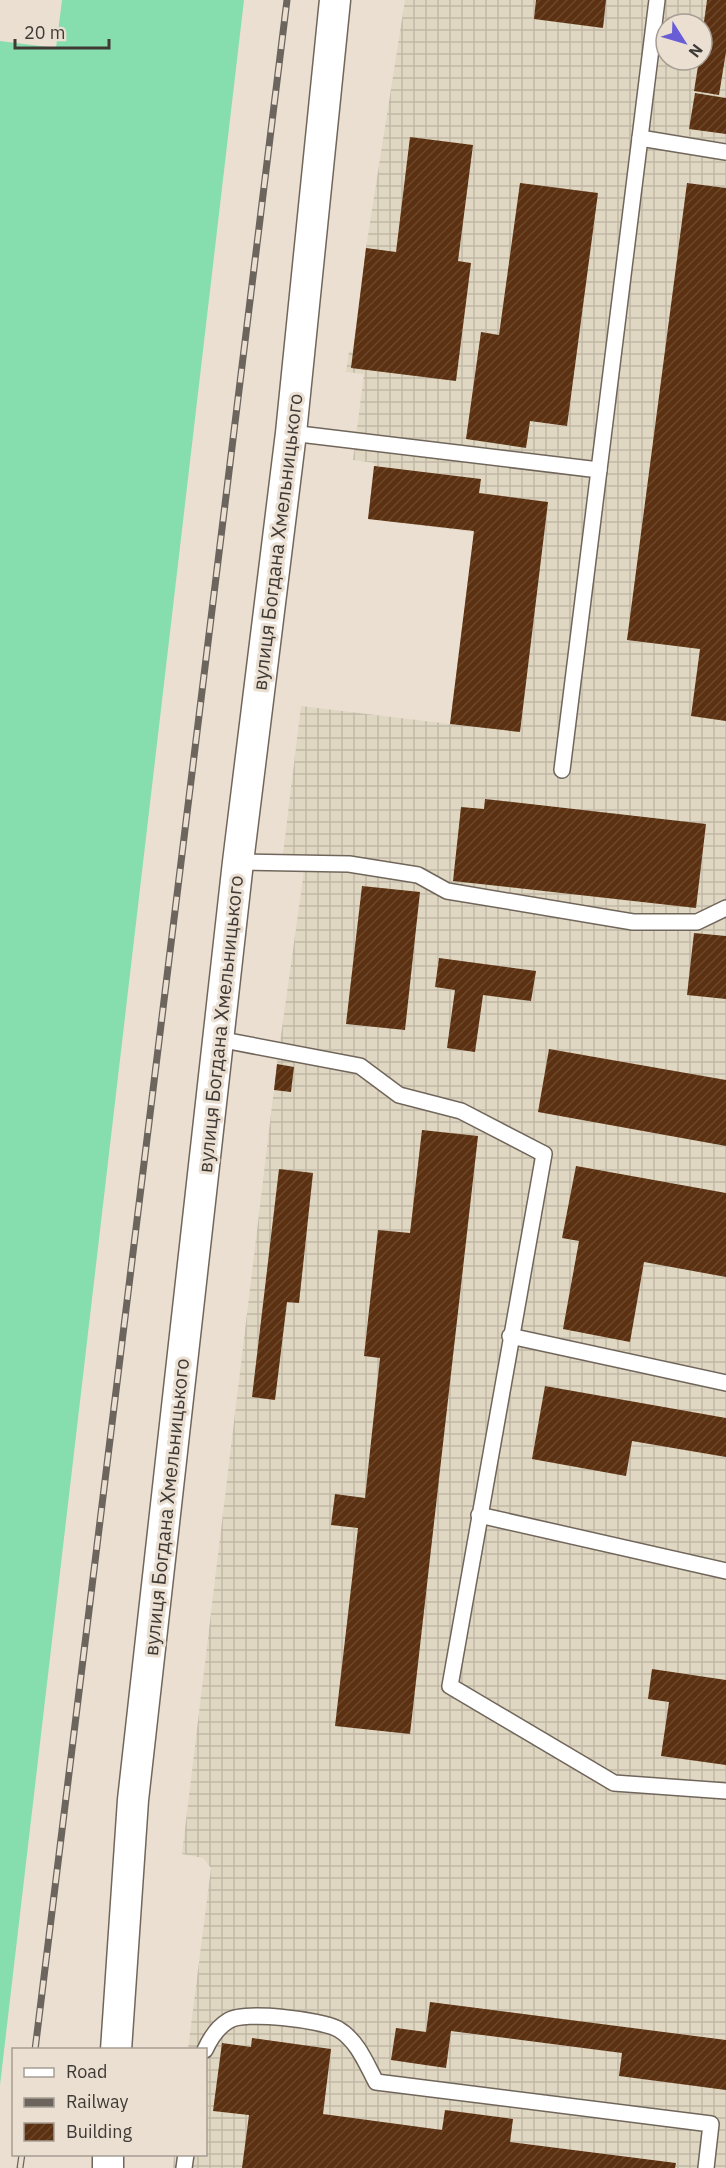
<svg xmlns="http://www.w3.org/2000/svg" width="726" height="2168" font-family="'IBM Plex Sans',sans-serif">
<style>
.industrial{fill:url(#industrial-grid);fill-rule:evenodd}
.garden{fill:#86ddad}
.building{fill:url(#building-hatch)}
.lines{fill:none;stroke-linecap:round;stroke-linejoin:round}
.service-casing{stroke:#71665b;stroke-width:18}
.minor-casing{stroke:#71665b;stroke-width:33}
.service{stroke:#fff;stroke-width:15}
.minor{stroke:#fff;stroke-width:30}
.rail-casing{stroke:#6c655e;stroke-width:7}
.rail{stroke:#ebdfd2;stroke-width:4.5;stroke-dasharray:14;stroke-linecap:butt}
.labels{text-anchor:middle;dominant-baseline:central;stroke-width:6;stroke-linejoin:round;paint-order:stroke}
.street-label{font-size:20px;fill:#3f3a35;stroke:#ebdfd2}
</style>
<defs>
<pattern id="industrial-grid" width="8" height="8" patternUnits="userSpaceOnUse" patternTransform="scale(1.5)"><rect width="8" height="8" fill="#e0d7c2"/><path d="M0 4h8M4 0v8" fill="none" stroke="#c1b9a7"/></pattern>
<pattern id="building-hatch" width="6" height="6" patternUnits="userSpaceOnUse" patternTransform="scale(1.5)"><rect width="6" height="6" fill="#5b3111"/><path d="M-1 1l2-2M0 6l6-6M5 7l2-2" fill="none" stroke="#6b472c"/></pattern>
</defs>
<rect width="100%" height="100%" fill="#ebdfd2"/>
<path class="industrial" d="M 405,0 L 726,0 L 726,2168 L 173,2168 L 174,2155 L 206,2154 L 206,2050 L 188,2049 L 211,1868 L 203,1858 L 182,1854 L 277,1064 L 306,857 L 283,854 L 301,706 L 450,724 L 474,532 L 368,519 L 375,463 L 353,460 L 364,374 L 346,372 L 349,352 L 353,351 L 366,248 ZM 666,24 L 702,24 L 702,60 L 666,60 Z"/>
<polygon class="garden" points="62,0 244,0 0,2085 0,41 56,48"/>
<g class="building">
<polygon points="536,0 606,0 603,28 534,19"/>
<polygon points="707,0 726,0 726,52 719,95 694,91 699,60 702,60 702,36"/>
<polygon points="695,93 726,98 726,134 689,129"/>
<polygon points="410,137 473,145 458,261 471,263 456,381 351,368 366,248 396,252"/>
<polygon points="520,183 598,193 567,426 530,421 526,448 466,439 481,332 499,335"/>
<polygon points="687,183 726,188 726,721 691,716 700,649 627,640"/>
<polygon points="374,466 481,479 479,493 548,502 520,732 450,724 474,531 368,519"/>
<polygon points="485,799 706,824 696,908 453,881 461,807 484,809"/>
<polygon points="362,886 420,892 405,1030 346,1024"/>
<polygon points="694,933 726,936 726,999 687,995"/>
<polygon points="439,958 536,971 531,1001 483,995 475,1052 447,1048 455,990 435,987"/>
<polygon points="549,1049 726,1080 726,1146 538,1112"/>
<polygon points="277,1064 294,1067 291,1092 274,1090"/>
<polygon points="422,1130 478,1136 410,1734 335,1726 358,1528 331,1525 335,1494 365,1498 380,1358 364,1356 378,1230 410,1233"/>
<polygon points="576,1166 726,1193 726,1277 644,1262 630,1342 563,1329 579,1241 562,1238"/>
<polygon points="279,1169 313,1173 299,1303 287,1302 275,1400 252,1397"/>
<polygon points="545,1386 726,1418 726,1457 632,1441 626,1476 532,1459"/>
<polygon points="652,1669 726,1680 726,1765 661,1756 669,1702 648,1699"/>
<polygon points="430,2002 726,2040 726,2090 619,2076 622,2053 451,2031 446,2068 391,2060 396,2028 426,2032"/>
<polygon points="252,2038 331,2049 323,2114 442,2130 445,2110 513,2119 510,2142 676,2163 675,2168 242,2168 249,2115 213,2111 222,2043 251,2047"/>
</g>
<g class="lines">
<defs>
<g id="service">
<polyline points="640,138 726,152"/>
<polyline points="291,433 599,470 562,770"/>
<polyline points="599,470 657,0"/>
<polyline points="238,862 349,864 418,875 447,891 633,922 697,922 726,908"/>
<polyline points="218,1039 360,1066 399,1095 461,1111 544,1154 450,1686 614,1783 726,1791"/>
<polyline points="510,1336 726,1383"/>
<polyline points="479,1515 726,1571"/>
<path d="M 205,2050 C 210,2039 218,2027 228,2021 C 244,2010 321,2020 338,2029 C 357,2040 366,2063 376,2082 L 711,2124 L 706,2168"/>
<polyline points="184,2168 186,2154"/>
</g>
<g id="minor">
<polyline points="116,2050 133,1800 238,862 291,433 335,0"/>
<polyline points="108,2168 108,2154"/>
</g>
</defs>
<use href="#service" class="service-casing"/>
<use href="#minor" class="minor-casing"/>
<use href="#service" class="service"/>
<use href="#minor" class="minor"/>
<defs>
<g id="rail">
<polyline points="35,2050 287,0"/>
<polyline points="20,2168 22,2154"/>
</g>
</defs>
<use href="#rail" class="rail-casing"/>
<use href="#rail" class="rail"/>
</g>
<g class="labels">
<g class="street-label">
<text transform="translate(277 542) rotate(-83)">вулиця Богдана Хмельницького</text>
<text transform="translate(220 1024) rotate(-84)">вулиця Богдана Хмельницького</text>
<text transform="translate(166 1507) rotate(-84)">вулиця Богдана Хмельницького</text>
</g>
</g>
<rect x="12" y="2048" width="195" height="108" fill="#ebdfd2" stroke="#a69d93" stroke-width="1.5"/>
<rect x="24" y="2068" width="30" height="9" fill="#ffffff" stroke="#a69d93" stroke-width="1.5"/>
<text x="66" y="2078" font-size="18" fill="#3f3a35">Road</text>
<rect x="24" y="2098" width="30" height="9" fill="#6c655e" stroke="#a69d93" stroke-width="1.5"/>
<text x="66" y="2108" font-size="18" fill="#3f3a35">Railway</text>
<rect x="24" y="2123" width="30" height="18" fill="url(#building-hatch)" stroke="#a69d93" stroke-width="1.5"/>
<text x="66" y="2138" font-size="18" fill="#3f3a35">Building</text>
<g transform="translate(684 42) rotate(127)"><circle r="28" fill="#ebdfd2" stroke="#a69d93" stroke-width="1.5"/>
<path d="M0-4.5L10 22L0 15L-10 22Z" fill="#685dd6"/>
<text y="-9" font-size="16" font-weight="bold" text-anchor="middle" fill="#3f3a35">N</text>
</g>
<path d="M15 39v9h94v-9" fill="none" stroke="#3f3a35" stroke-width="3"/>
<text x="24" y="39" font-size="18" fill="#3f3a35" stroke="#ebdfd2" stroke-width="4.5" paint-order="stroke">20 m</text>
</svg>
